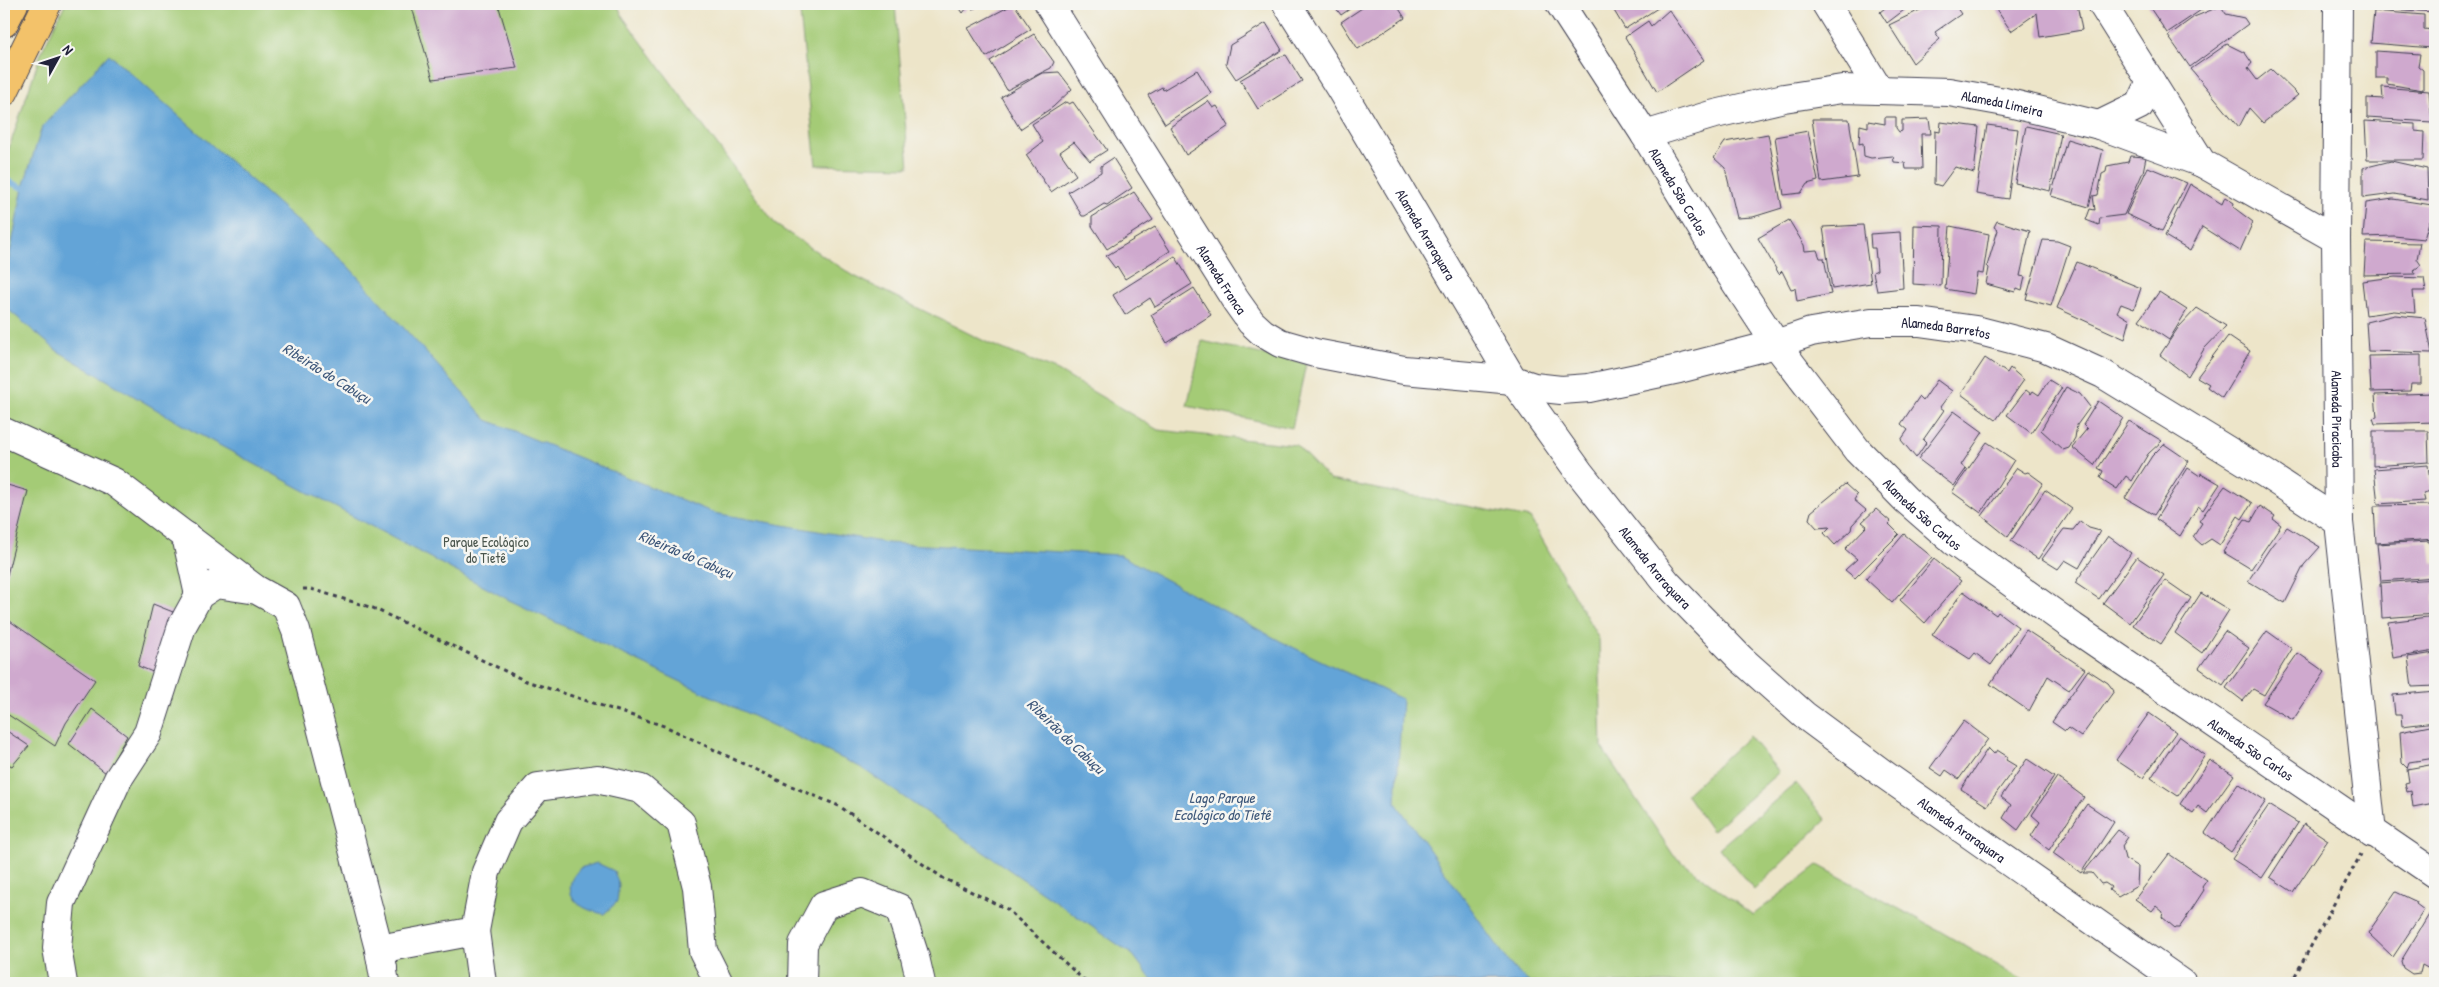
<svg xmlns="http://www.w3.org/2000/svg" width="2439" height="987" font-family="'Patrick Hand',sans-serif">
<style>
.green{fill:#a4cb76;stroke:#637658}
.water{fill:#64a4d7;stroke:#436389}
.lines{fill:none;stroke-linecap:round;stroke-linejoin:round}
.stream{stroke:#64a4d7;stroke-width:6}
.building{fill:#cfa9ce}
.minor-casing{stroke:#403f50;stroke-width:30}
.major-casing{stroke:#403f50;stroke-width:30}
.path{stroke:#403f50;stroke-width:3;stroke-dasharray:4 4;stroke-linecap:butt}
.minor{stroke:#fff;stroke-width:28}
.major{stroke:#f3c26a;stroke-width:28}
.labels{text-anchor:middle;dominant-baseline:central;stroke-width:5;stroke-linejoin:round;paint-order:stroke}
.street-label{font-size:14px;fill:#22223b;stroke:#f6f6f2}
.park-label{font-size:14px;fill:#49554d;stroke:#f6f6f2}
.water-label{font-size:15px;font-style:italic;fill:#3c5679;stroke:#f6f6f2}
</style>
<rect width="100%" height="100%" fill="#f6f6f2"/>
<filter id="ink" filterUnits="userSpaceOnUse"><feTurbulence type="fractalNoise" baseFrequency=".02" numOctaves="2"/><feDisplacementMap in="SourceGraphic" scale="10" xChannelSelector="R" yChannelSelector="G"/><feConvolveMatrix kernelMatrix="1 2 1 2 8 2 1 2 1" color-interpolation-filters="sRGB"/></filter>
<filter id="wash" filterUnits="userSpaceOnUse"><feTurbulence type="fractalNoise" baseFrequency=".0096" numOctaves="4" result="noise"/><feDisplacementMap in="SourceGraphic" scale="20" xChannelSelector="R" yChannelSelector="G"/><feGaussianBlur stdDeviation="1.12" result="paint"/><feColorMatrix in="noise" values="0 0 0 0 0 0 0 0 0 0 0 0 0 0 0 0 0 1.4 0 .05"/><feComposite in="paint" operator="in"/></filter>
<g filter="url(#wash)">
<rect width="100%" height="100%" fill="#ede5c9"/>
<g class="green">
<polygon points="65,4 617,4 623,17 776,225 854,276 990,344 1058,371 1158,430 1296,445 1330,480 1530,518 1599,639 1602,748 1674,856 1753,915 1818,865 1938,930 2028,983 4,983 4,163 41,53"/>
<polygon points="799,4 895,4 909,167 816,165"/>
<polygon points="1202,341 1306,364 1292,428 1187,406"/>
<polygon points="1749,736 1779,772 1712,831 1686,794"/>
<polygon points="1796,783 1826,820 1754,890 1719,848"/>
</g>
<g class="water">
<polygon points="109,54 347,265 487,420 714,513 887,543 1120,555 1282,642 1402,699 1396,803 1514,969 1530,983 1154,983 1133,955 860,767 509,600 191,430 56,350 4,306 4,284 23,187 42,127"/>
<path d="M 597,863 L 614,871 L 619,885 L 617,902 L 604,914 C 588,911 566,903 571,882 C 572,877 577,872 580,868 Z"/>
</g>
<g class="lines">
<polyline class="stream" points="5,180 30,191"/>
</g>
<g id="blocks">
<g class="building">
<polygon points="411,4 498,4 517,68 433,79"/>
<polygon points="957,4 970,4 963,13"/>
<polygon points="971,4 986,4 972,9"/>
<polygon points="1014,4 1031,29 986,57 968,28"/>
<polygon points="1333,4 1357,4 1341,15"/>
<polygon points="1368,4 1396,4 1405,18 1358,49 1341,22"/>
<polygon points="1610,4 1664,4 1625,29"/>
<polygon points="1882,4 1912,4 1887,23 1880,12 1885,8"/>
<polygon points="1925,4 1954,4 1961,14 1935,32 1940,39 1913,63 1889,25 1926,7"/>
<polygon points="1997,4 2077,4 2082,30 2040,37 2037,13 2011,31 1994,6"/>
<polygon points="2150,4 2210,4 2167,33 2148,5"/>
<polygon points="2373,4 2435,4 2435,12 2373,8"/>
<polygon points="2221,6 2226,14 2244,18 2248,24 2190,67 2168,36 2194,17"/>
<polygon points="1669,10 1704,60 1657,92 1625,37 1648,21 1651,26"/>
<polygon points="2374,11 2424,15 2424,29 2433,30 2432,48 2371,43"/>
<polygon points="1266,23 1282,50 1236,79 1226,64 1230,45"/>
<polygon points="1034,34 1054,62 1051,68 1007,90 990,61"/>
<polygon points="2227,44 2245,53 2252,63 2248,68 2257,80 2271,69 2298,95 2263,123 2249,108 2239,127 2191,69"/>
<polygon points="2376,51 2420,54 2418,66 2423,70 2423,90 2387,84 2387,78 2376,78"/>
<polygon points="1286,55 1302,81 1258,109 1240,80 1279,57"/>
<polygon points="1197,70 1211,93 1165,124 1148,95 1162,87 1163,90"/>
<polygon points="1059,72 1072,89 1053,107 1020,129 1001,97 1042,73"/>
<polygon points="2382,87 2429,91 2432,122 2367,118 2367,98 2383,99"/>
<polygon points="1208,101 1213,108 1217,106 1229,126 1186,155 1170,127"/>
<polygon points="1066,102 1069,104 1073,102 1107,150 1090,161 1074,142 1060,152 1076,175 1051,192 1026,155 1043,142 1032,124"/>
<polygon points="1885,117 1896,117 1896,128 1899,132 1902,131 1902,120 1929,119 1931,134 1921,134 1922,169 1906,169 1905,163 1894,162 1893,156 1871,158 1864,156 1863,143 1859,144 1860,125 1868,127 1868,121 1885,124"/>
<polygon points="1812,119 1849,119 1858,177 1821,182"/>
<polygon points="2365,121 2415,124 2415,131 2424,132 2423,160 2367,160"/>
<polygon points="1941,122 1979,127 1974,173 1955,167 1941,186 1934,184 1935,131 1940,132"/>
<polygon points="1987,125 2018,129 2008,199 1976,194"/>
<polygon points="2026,126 2061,134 2050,191 2015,183"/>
<polygon points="1808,131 1818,181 1807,184 1801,193 1784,195 1775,137"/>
<polygon points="1768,134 1782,208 1753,217 1737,218 1725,168 1714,158 1725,142"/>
<polygon points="2067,139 2103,150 2089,207 2051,196"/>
<polygon points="2130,156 2146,157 2143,172 2124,215 2100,218 2099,225 2086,220 2090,209 2095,210 2093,196 2098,195 2102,174 2106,172 2107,166 2128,162"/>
<polygon points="1113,158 1132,188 1107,205 1104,204 1085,216 1082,216 1068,192 1101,172 1101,166"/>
<polygon points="2391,161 2427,169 2428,200 2394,194 2363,198 2363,168"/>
<polygon points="2148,167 2187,183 2162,231 2126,214"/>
<polygon points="2190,184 2222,204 2225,197 2234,203 2233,207 2253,222 2240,251 2202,227 2190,251 2165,236"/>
<polygon points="1134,192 1153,220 1107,249 1092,226 1092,217"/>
<polygon points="2393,199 2432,205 2434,219 2429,222 2424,239 2394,236 2363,237 2366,203"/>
<polygon points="1789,220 1804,245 1805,251 1817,250 1820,258 1824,258 1831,294 1797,301 1795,288 1791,289 1782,271 1779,274 1758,238"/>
<polygon points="1997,221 2030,231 2020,276 2025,277 2022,290 2017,288 2015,292 1986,284 1989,268 1987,266 1998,230 1994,227"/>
<polygon points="1863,225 1871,283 1832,289 1823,227"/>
<polygon points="1914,225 1942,226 1941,286 1913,284"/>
<polygon points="1950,226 1989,234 1983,274 1977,273 1974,294 1945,289"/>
<polygon points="1155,227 1170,251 1125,279 1117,266 1115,268 1106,256"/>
<polygon points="1900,232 1903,288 1877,291 1873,272 1877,270 1875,248 1871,248 1870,234"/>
<polygon points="2043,240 2057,241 2070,246 2051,306 2026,299"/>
<polygon points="2366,242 2420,243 2417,259 2421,265 2414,270 2415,274 2364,275"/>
<polygon points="1175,256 1192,284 1155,307 1150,298 1125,315 1113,295"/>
<polygon points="2077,262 2141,288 2134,309 2121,304 2117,312 2130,320 2125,339 2057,308"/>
<polygon points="2395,277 2424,278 2426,291 2413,291 2415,313 2394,311 2366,315 2362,281"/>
<polygon points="1194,288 1211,315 1167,343 1151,315"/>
<polygon points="2159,292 2187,310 2169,340 2139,320"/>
<polygon points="2197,308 2226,326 2204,349 2188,376 2160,355 2178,328"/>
<polygon points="2395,315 2425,318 2432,353 2368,351 2366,322"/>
<polygon points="2228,336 2250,351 2222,398 2207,387 2209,384 2197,377"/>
<polygon points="2421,355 2421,384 2411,384 2410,391 2371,392 2369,356"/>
<polygon points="1985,358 2007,373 2010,368 2024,380 1996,420 1961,394"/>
<polygon points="1937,380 1952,391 1940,407 1944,410 1923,440 1926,443 1916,458 1901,440 1908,430 1901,424 1919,397 1923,401"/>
<polygon points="2049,380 2062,388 2031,433 2007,415 2026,390 2031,394 2033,391 2039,395"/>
<polygon points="2066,387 2080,394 2090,407 2077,425 2075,438 2069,448 2063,450 2041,430"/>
<polygon points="2433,393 2435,422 2375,424 2373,418 2377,417 2375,395"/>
<polygon points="2098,401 2123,418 2094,465 2072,447 2087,429 2083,425"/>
<polygon points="1954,411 1983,432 1961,465 1966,469 1954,486 1918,459"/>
<polygon points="2129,421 2162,441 2148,454 2132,481 2126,476 2117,489 2100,478 2103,471 2098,468"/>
<polygon points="2373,431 2428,431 2429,462 2373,466"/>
<polygon points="1987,442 2014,460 1981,513 1952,492"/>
<polygon points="2164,444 2189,461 2154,515 2125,498 2152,456"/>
<polygon points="2428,465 2431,491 2423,493 2425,501 2378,504 2374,469"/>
<polygon points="2017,468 2025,473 2028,472 2043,483 2008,537 1982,516"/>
<polygon points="2188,468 2200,476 2201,473 2220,484 2203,510 2198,506 2180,536 2156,519"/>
<polygon points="4,484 28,491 7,575 4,574"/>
<polygon points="1845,484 1857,495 1854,500 1866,510 1852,525 1851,530 1835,545 1824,533 1830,527 1817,528 1809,519 1811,512"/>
<polygon points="2225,486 2252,503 2242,519 2238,516 2220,545 2211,539 2202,545 2193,537 2202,523 2199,521"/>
<polygon points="2045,490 2072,509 2038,559 2011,541"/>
<polygon points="2434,505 2435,539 2376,543 2374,506"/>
<polygon points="2260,506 2275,516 2273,519 2281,525 2251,569 2223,552 2245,519 2251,522"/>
<polygon points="1876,509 1891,522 1889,524 1899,534 1855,578 1845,570 1857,559 1845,549 1867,526 1862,522"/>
<polygon points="2080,521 2089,528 2100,531 2079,568 2065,560 2058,569 2042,559 2064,529 2073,530"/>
<polygon points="2287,527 2320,547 2304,565 2285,603 2248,581 2272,545"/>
<polygon points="1904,534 1932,557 1892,603 1866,579"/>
<polygon points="2108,536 2131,553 2099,599 2075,583"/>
<polygon points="2429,541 2432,564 2435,563 2435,577 2381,581 2377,544"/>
<polygon points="2137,557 2164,575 2130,623 2103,603"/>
<polygon points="1934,559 1961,581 1925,623 1900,600"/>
<polygon points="2435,579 2435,614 2382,618 2380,583"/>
<polygon points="2165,580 2191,598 2161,644 2133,625"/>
<polygon points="1963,591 1996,615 1998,612 2018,627 1991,665 1975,653 1970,659 1932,635"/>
<polygon points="2201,593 2229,610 2202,653 2175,633"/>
<polygon points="153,604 173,612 155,673 138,666"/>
<polygon points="2435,616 2435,651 2393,658 2388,622"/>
<polygon points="4,617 95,680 66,723 55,746 4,712"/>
<polygon points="2026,630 2085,669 2069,690 2048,676 2029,711 1990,684"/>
<polygon points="2225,631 2249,648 2223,685 2199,668"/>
<polygon points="2267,631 2292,649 2264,695 2253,689 2243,701 2226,688"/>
<polygon points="2298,653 2325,672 2293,720 2263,703"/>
<polygon points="2435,653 2435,686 2412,687 2408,657"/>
<polygon points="2088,670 2108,683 2114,691 2081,737 2068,728 2065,731 2052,722"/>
<polygon points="2435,691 2435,722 2402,726 2401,715 2395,715 2393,695"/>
<polygon points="92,709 127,736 106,773 69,744"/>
<polygon points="2149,713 2176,732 2143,778 2116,760"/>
<polygon points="1964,721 1988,739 1959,779 1946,770 1942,776 1930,768"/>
<polygon points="2430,726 2435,726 2435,758 2409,762 2407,768 2402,763 2400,732"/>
<polygon points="4,729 29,746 12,766 4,762"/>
<polygon points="2179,736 2205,755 2178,796 2151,778"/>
<polygon points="1988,748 1994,754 1997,750 2008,757 2006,760 2016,766 1987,806 1961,789"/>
<polygon points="2027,759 2054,777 2018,830 2003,818 2011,805 2001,797"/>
<polygon points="2210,760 2234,775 2207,813 2198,806 2193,813 2180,804"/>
<polygon points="2435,764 2435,807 2434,803 2413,807 2411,791 2407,792 2405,783 2409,782 2407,769"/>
<polygon points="2057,777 2084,797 2049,850 2031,836 2040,822 2032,815"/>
<polygon points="2238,783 2266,801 2231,852 2205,833"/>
<polygon points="2087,804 2114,822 2081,873 2053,853"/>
<polygon points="2269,805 2298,823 2262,878 2232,859"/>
<polygon points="2304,824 2328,840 2293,892 2270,877"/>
<polygon points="2118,830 2128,837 2122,846 2125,859 2138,867 2137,886 2118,897 2109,890 2111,887 2105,883 2101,884 2092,873 2083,873"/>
<polygon points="2169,854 2207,880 2202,887 2204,890 2184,921 2179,928 2175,928 2162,917 2163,912 2156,906 2152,911 2135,899"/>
<polygon points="2396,892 2417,902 2416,904 2424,910 2393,957 2368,933"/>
<polygon points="2430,913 2435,916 2435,972 2422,965 2420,973 2412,974 2403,968 2401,961"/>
</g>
</g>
</g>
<g filter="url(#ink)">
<use href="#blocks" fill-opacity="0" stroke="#403f50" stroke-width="1"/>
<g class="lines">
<defs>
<g id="minor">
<path id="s1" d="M 1049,4 L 1236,301 L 1251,322 L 1263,333 L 1280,343 L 1315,353 L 1404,370 L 1513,380 L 1534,387 L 1561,390 L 1589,388 L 1679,369 L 1776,344 L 1811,332 L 1871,322 L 1919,322 L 1976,330 L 2046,348 L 2103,374 L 2266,474 L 2339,522"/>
<path id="s2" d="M 1287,4 L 1341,90 L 1513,380 L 1579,472 L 1667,583 L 1741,659 L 1804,715 L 1885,775 L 2182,983"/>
<path id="s3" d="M 1560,4 L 1645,135 L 1724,265 L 1776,344 L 1857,450 L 1906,500 L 1953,541 L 2073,627 L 2435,874"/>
<polyline points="1826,4 1879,90"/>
<polyline points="2102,4 2202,163"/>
<path id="s4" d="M 2338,4 L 2336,239 L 2339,522 L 2372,833"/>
<polyline points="2099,125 2140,105 2151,82"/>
<path id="s5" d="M 1645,135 L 1711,115 L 1784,98 L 1842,89 L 1949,92 L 2005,102 L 2099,125 L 2202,163 L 2336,239"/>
<polyline points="4,432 114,482 254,588"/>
<polyline points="186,536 199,595"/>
<polyline points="475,931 482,983"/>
<polyline points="383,968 379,949 475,931 486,872 508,821 538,787 597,779 641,789 681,823 697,887 703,951 719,983"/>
<polyline points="63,983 57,948 61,903 118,779 148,733 182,626 199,595 216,584 257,590 286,606 296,631 379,949 385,983"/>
<polyline points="802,983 803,944 824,905 862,893 899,908 915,957 921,983"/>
</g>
<g id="major">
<polyline points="4,23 14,4"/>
<polyline points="4,92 47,4"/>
</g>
</defs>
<use href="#minor" class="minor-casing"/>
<use href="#major" class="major-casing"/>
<g class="path">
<polyline points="303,589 311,589 373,608 526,681 667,727 777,780 839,806 943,878 1007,909 1087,983"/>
<polyline points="2291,983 2361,854"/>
</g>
<use href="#minor" class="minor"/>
<use href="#major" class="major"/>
</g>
</g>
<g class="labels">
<g class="street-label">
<text stroke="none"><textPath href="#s5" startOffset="364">Alameda Limeira</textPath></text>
<text stroke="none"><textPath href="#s3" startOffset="222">Alameda São Carlos</textPath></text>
<text stroke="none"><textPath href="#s2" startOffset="269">Alameda Araraquara</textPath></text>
<text stroke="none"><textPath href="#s1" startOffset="325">Alameda Franca</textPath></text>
<text stroke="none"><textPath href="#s1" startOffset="1092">Alameda Barretos</textPath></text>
<text stroke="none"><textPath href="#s4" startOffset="415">Alameda Piracicaba</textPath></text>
<text stroke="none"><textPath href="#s3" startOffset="628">Alameda São Carlos</textPath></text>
<text stroke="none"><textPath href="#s2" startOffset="674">Alameda Araraquara</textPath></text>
<text stroke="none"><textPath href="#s3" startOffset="1032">Alameda São Carlos</textPath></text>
<text stroke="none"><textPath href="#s2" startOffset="1079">Alameda Araraquara</textPath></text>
</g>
<g class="park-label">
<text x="486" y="541">Parque Ecológico<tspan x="486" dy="16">do Tietê</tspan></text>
</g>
<g class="water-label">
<text transform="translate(327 373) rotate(32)">Ribeirão do Cabuçu</text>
<text transform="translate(686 554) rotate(23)">Ribeirão do Cabuçu</text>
<text transform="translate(1066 736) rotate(44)">Ribeirão do Cabuçu</text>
<text x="1222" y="797">Lago Parque<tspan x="1222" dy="17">Ecológico do Tietê</tspan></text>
</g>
</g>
<rect width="2439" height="987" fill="none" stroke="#f6f6f2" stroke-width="20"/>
<g transform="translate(58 58) rotate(50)" stroke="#f6f6f2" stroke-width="4" paint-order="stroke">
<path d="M0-4L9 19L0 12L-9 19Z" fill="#22223b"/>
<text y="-8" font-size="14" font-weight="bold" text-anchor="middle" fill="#22223b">N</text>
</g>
</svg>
